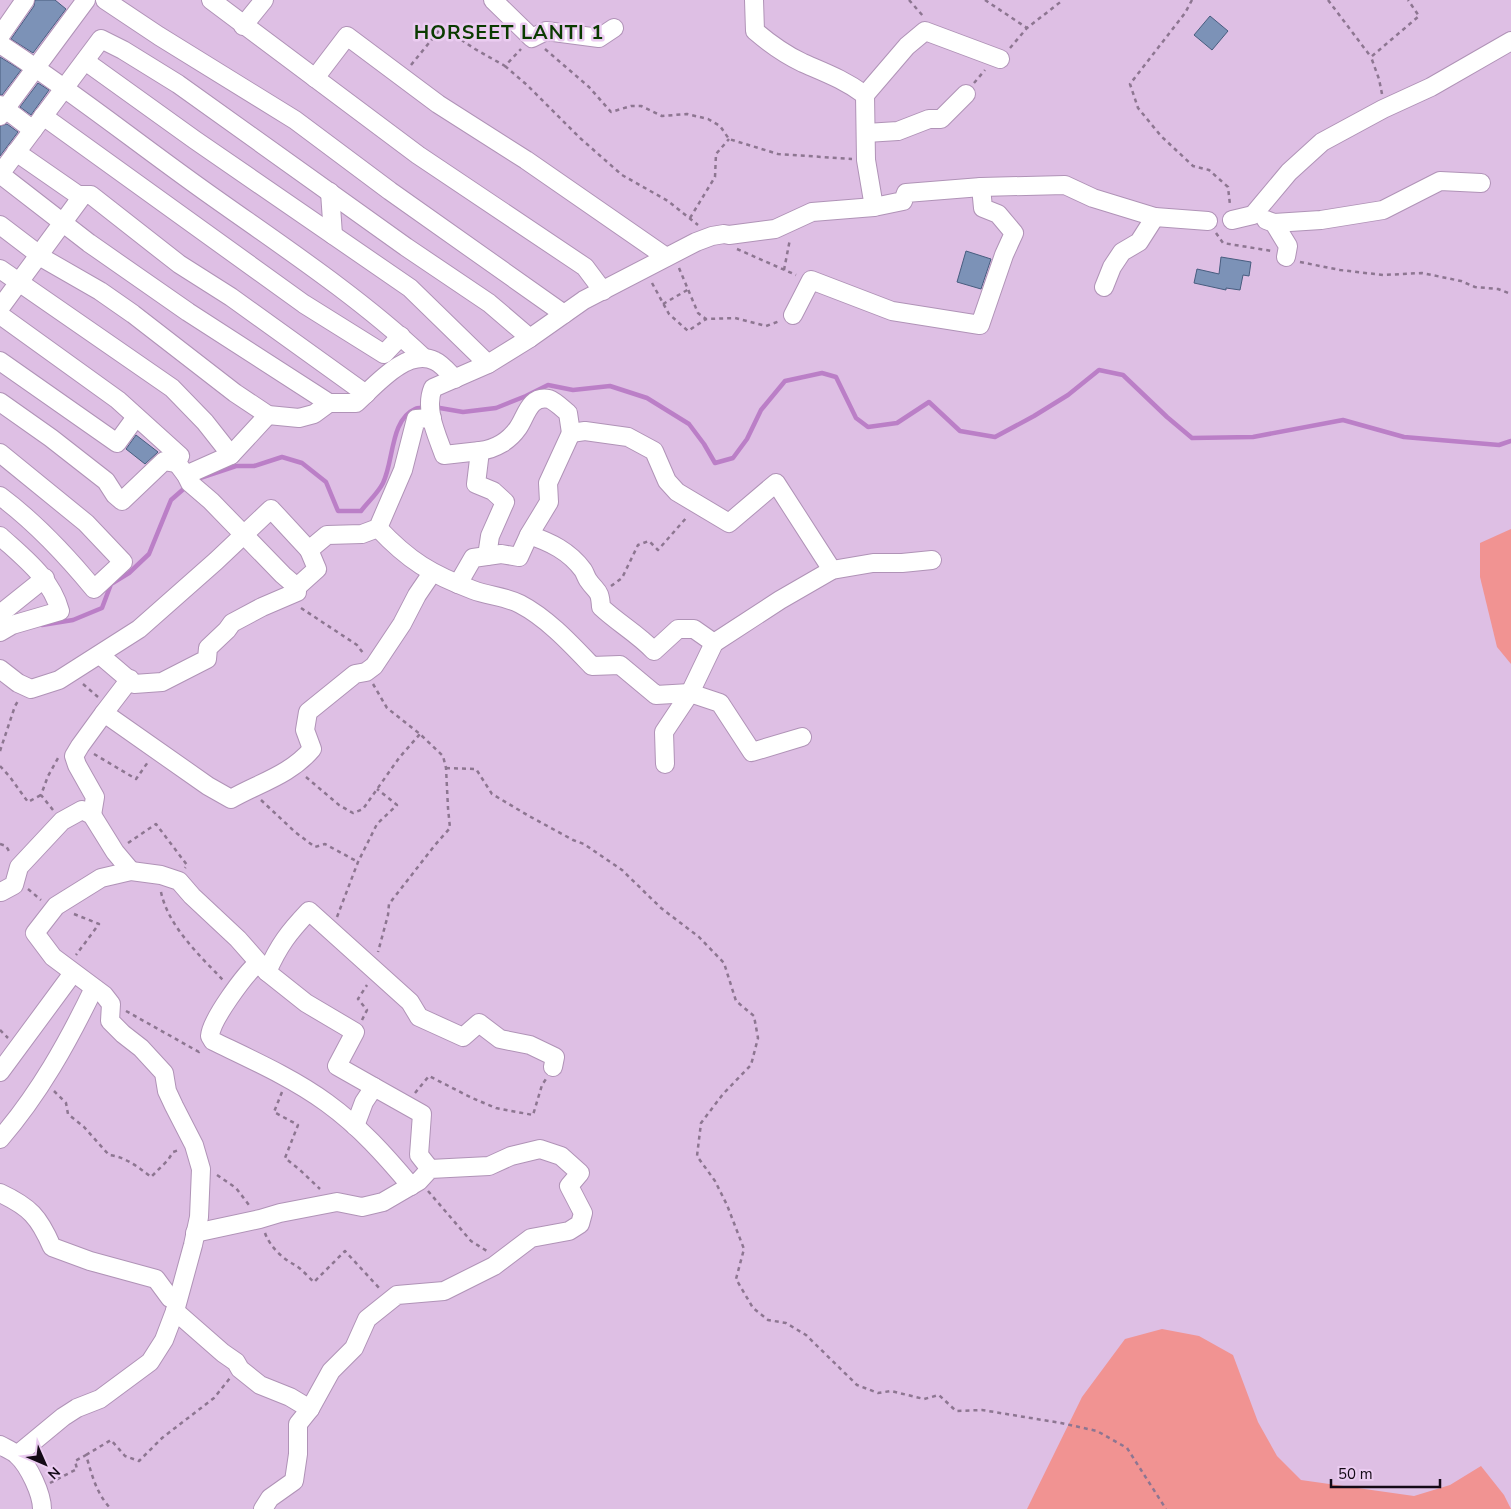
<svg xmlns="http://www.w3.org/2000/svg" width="1511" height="1509" font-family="'Nunito Sans',sans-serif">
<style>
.green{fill:#f19392}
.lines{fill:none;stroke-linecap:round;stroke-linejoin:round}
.stream{stroke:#bb7fc7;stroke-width:4.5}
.building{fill:#7c92b7;stroke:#485d7f}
.minor-casing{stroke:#b093b7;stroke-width:20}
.path{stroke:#8d7691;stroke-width:2.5;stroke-dasharray:4 4;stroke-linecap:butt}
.minor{stroke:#fff;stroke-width:18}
.labels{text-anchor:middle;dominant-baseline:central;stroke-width:5;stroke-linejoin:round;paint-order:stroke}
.district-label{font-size:20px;font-weight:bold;letter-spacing:1px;fill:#0a3b00;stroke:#ebccf1}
</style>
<rect width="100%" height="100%" fill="#debfe4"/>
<g class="green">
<polygon points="1511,529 1511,664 1497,647 1480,577 1480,543"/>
<polygon points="1162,1329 1199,1336 1233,1355 1258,1422 1277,1456 1301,1480 1414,1496 1450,1485 1481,1466 1504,1495 1511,1509 1027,1509 1082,1397 1125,1339"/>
</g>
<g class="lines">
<g class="stream">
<polyline points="434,407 463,412 496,408 526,396 548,385 573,390 610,386 647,398 689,424 704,444 715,463 733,458 747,439 761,410 785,381 822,373 836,377 856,418 868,427 897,423 929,402 960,431 995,437 1034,416 1068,395 1099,370 1123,375 1167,417 1192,438 1253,437 1343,420 1404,437 1499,445 1511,441"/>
<path d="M 200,478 L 236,466 L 254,466 L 282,457 L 302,463 L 326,482 L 338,511 L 361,511 C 368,502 378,493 383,483 C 394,461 390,420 415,409 C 418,407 423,408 427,408"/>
<polyline points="42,625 73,620 102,608 111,584 129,573 149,554 171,500 187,486"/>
</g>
</g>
<g class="building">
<polygon points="35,0 55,0 66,9 33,53 11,39 34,6"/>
<polygon points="1210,16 1228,31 1212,50 1194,35"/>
<polygon points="0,57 21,70 2,95 0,95"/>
<polygon points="38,83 49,90 31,115 20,107"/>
<polygon points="7,124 18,132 0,156 0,126"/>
<polygon points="966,251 991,259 981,289 957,282"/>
<polygon points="1221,257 1251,262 1249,276 1243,275 1240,290 1226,288 1226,290 1194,283 1197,269 1219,274"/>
<polygon points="136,435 158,452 145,464 126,449"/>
</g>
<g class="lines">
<defs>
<g id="minor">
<polyline points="105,0 159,36 295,120 390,191 564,314"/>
<polyline points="211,0 418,155 585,267 603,291"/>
<polyline points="493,0 532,38 546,31 599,38 614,28"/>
<path d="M 754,0 L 755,31 C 769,43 786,55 803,63 C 826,73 845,80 865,95 L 866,160 L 874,207"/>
<polyline points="243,26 264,0"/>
<polyline points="0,36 25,0"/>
<path d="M 0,44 C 71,90 137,143 206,192 C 279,244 357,295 422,356"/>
<polyline points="85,61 195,140 410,288 488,364"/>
<polyline points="315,78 347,36 438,104 526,160 666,257"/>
<polyline points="865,95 907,46 925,31 1000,59"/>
<polyline points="0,105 33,130"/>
<polyline points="0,116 86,0"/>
<polyline points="43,116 304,304 384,354 401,336"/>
<polyline points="866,133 898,131 929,119 941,119 966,94"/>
<polyline points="16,152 78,195 91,195 179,264 231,297 366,394"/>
<polyline points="0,174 101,39 123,50 178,84 406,247 489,303 530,338"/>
<polyline points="0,174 89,243 188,312 329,403"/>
<polyline points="330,192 333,235"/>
<polyline points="1232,220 1253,215 1289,172 1322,142 1383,109 1431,87 1511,41"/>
<polyline points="1266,220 1274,223 1288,246 1286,257"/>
<polyline points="1274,223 1321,220 1383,210 1440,181 1481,183"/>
<path d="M 0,225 L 46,260 L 100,291 L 133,314 L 235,393 L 268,415 L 299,418 L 314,414 L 329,403 L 356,403 C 375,386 407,347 435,361 C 442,364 449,373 455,379"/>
<polyline points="0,269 172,388 205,422 231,455"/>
<polyline points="1104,287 1112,267 1122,252 1139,242 1155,217"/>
<polyline points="0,308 83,195"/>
<polyline points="0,315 118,400 180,456 177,463 186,475 190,483 211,501 283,575 297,587"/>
<polyline points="793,315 811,280 892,311 980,325 1004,255 1014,233 998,214 983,208 981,187"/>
<polyline points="0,361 117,443 136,417"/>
<polyline points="0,402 51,438 106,481 115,495 122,501 164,461 177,463"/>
<path d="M 480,451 L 444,455 C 437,435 424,409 433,388 L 488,364 L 530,338 L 584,300 L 696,242 L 712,236 L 724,234 L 729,235 L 775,229 L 812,212 L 874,207 L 903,201 L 906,193 L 981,187 L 1065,185 L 1093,198 L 1155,217 L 1208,221"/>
<path d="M 0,453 L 86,523 L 123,562 L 94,589 C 66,555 35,522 0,496"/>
<polyline points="186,475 231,455 268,415"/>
<path d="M 378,528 C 409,561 431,574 473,590 C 489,596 504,596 520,604 C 547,618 571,644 592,666 L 620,665 L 656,695 L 690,693 L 720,703 L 752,752 L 802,737"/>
<path d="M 529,535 C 550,542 569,551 583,570 C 585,573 586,577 588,580 C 597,593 600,589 601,607 C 618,623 638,634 654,651 L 678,629 L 694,629 L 714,643"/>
<path d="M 0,536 C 24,558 51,578 60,611 L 12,625 L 0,632"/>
<path d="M 487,556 L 490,536 L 505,502 L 493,491 L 476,484 L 480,451 C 495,449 509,441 518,428 C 526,417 529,395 549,399 C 555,401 563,409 568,413 L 571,433 L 585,431 L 628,437 L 654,451 L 667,481 L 677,492 L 729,523 L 776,483 L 832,570"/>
<polyline points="458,584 473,558 501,554 519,557 529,535 549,502 548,483 571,433"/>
<polyline points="0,614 45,578"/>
<polyline points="100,655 134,684 162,682 207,659 208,648 227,630 232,623 262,607 297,592 297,587 317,569 309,550 327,535 362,534 378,528 403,470 416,419 432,418"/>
<polyline points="0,669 18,683 31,689 59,680 139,629 216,561 271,509 309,550"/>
<path d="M 130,679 L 104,713 L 208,786 L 231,799 C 259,783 290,775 312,749 L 305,730 L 308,712 L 355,674 L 366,672 L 374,666 L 402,624 L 417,595 L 432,573"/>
<polyline points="665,764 664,732 690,693 714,643 780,600 832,570 873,563 902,563 932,560"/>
<polyline points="92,815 95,797 77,765 74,756 80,746 104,713"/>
<polyline points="1,892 14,885 19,867 62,821 82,810 92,815 115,852 131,871"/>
<path d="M 258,963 C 245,974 211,1020 210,1036 L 213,1041 C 250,1059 293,1078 327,1103 C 360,1127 385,1155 411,1186"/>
<path d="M 267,972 C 279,945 289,932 309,911 L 410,1002 L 419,1017 L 463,1037 L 479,1023 L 500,1039 L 530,1045 L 555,1057 L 553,1067"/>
<polyline points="0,1072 73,973"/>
<polyline points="374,1087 422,1114 419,1155 430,1169"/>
<path d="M 0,1139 C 39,1094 68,1042 94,988"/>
<path d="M 0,1193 C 30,1207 39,1217 52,1247 L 90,1261 L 156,1279 L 170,1298 L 177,1301"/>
<polyline points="195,1233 260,1219 280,1213 337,1202 362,1207 383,1202 419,1181 430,1169 489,1166 511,1156 540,1149 561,1156 580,1173 569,1186 583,1213 580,1224 569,1231 531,1238 494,1266 444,1291 397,1295 367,1319 354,1348 331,1371 310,1409 298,1424 298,1454 294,1481 270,1498 263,1509"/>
<polyline points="175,1311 223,1353 236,1362 240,1369 260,1385 290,1397 310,1409"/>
<path d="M 0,1445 C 5,1448 13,1451 17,1455 C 29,1466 42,1494 42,1509"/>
<polyline points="17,1455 63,1417 77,1408 100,1399 150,1362 164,1340 175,1311 193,1245 199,1217 201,1169 194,1145 174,1106 167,1091 164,1073 141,1048 123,1034 110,1021 111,1004 104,995 53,957 35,933 56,906 101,878 131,871 161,875 179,881 192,896 238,939 267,972 306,1003 355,1032 337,1066 374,1087 364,1102 355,1126"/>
</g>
</defs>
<use href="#minor" class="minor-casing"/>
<g class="path">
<polyline points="909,0 923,16"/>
<polyline points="985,0 1027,28"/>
<polyline points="1192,0 1185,13 1130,84 1138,108 1161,136 1193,166 1209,170 1228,187 1230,205"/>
<polyline points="1328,0 1371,57"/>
<polyline points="1010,48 1027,28 1063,0"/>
<polyline points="545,49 589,87 611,112 631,106 641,106 662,116 687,114 708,119 720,126 729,139 778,154 852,159"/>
<polyline points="411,65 442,27 475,49 505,66 521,49"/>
<polyline points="505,66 527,85 580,138 622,175 668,201 698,225"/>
<polyline points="974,83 985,70"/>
<polyline points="1382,94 1379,79 1371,57 1419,16 1408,0"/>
<polyline points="690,218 715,177 716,154 729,139"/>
<polyline points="1216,233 1223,243 1272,251"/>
<polyline points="737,249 796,275"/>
<polyline points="1300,262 1340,270 1383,275 1422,273 1461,281 1475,287 1498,289 1511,294"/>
<polyline points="679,268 698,313 706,319 735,318 766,326 780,321"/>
<polyline points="784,270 790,239"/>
<polyline points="652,283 669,314 688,331 706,319"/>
<polyline points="663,304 689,289"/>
<polyline points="611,586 622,578 638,545 649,541 658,550 687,517"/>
<polyline points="301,608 357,645 363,653"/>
<polyline points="83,684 98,697"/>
<polyline points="373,684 387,708 420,734 443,756 446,768 448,808 450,828 435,845 389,904 388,915 378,952"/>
<polyline points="0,751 15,706 18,701"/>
<polyline points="94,754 136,779 148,762"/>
<polyline points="0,766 10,777 28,802 41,795"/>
<polyline points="446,768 476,769 492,794 529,816 573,840 584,844 622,870 661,908 699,937 724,963 736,1001 754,1016 758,1038 751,1065 723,1094 701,1123 697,1156 715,1181 727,1205 744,1249 736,1279 753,1308 768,1320 786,1323 806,1335 857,1385 878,1393 891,1391 924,1399 939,1395 956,1411 982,1410 1061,1423 1097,1431 1127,1448 1166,1509"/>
<polyline points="306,777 339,805 353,813 363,809 399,758 420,734"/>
<polyline points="261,800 295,832 315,847 325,844 358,862"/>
<polyline points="53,810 41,795 48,776 58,758"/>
<polyline points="128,843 156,824 187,865 185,868"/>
<polyline points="0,844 6,846 10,853"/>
<polyline points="28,889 41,900"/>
<path d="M 161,892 C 168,926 200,956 223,980"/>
<polyline points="74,914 99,924 76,955"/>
<polyline points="337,917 358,862 377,824 397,805 377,789"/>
<polyline points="126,1011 199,1052 201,1049"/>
<polyline points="362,1020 367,1010 358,999 367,985"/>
<polyline points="0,1030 8,1038"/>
<path d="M 54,1091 L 66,1103 L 68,1114 L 84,1127 L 109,1155 C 126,1157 138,1167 151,1177 L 168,1160 L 173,1152 L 179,1150"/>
<polyline points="282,1092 274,1112 298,1125 285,1158 300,1170 320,1189"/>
<polyline points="415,1093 429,1076 472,1098 496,1108 533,1115 542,1085 546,1079"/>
<polyline points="217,1175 236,1188 249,1205"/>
<polyline points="428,1191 471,1241 487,1251"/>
<path d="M 265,1233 C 270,1247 283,1259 295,1265 C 302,1269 308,1277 314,1282 L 345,1251 L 380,1289"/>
<polyline points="86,1455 111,1440 125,1456 139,1461 162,1438 214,1398 230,1378"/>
<path d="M 50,1483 L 77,1469 L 75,1461 L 86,1455 C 92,1475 96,1493 111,1509"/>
</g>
<use href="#minor" class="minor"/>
</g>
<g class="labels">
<g class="district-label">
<text x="509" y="32">HORSEET LANTI 1</text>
</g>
</g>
<g transform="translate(45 1464) rotate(135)" stroke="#ebccf1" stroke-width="4" paint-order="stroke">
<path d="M0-4L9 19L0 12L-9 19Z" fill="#140a16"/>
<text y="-8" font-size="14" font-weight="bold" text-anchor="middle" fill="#140a16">N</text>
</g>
<path d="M1331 1479v8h109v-8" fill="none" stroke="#140a16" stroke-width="2.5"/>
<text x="1338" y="1479" font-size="15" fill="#140a16" stroke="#ebccf1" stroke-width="4" paint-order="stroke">50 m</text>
</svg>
